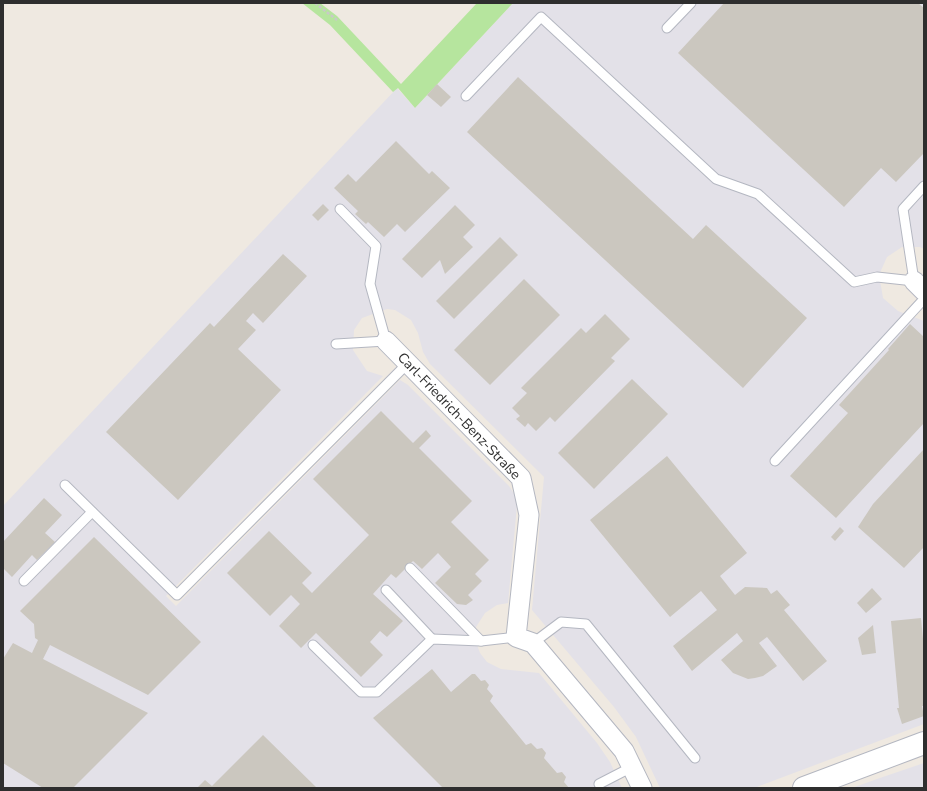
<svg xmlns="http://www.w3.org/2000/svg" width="927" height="791" font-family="'Nunito Sans',sans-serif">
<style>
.industrial{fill:#e3e1e8}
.green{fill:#b6e59e}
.building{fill:#cbc7bf}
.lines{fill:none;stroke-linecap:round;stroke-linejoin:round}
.lane-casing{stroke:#b4b7c1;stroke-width:11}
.street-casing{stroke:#b4b7c1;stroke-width:21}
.secondary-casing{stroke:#b4b7c1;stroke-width:24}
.path{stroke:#c9c9c9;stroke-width:2.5;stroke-dasharray:3 2;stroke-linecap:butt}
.lane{stroke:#fff;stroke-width:9}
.street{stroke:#fff;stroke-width:19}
.secondary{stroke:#fff;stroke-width:22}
.labels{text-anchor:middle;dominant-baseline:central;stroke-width:3.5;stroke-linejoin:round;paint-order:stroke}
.street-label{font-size:14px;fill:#2e2e2e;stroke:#fff}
</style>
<rect width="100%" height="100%" fill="#efe9e1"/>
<g class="industrial">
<polygon points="513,3 924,3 924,249 920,247 902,247 887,257 879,275 883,298 898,311 924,321 924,724 754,788 660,788 636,737 614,707 532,610 544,477 430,364 423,352 418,333 411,320 395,310 387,309 362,318 354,330 353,350 367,371 383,376 166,596 176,606 400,380 408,385 509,486 515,495 517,505 508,603 497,605 485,613 476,627 476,642 480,653 487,662 501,669 539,673 597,743 610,762 622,788 3,788 3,506 397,88 415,108"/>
<polygon points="924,763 924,788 852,788 877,779"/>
</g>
<polygon class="green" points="302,3 320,3 337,16 401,84 477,3 513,3 415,108 398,88 393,92 330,25"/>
<g class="building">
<polygon points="724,3 918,3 924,8 924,153 896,182 881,168 844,207 678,53"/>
<polygon points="518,77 693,239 706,225 807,318 743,388 467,132"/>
<polygon points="437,84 451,97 441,107 427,95"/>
<polygon points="396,141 429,174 432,171 450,188 405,232 397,224 384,237 368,222 366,224 355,214 358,211 334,188 348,174 356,182"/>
<polygon points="323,204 329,210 318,221 312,215"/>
<polygon points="455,205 475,225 463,237 473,247 445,274 440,260 422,278 402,259"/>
<polygon points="500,237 518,255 454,319 436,301"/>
<polygon points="283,254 307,276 263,323 253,313 246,321 256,330 238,349 281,390 178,500 106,432 210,323 214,327"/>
<polygon points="524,279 560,315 490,385 454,350"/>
<polygon points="605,314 630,339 611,358 615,361 555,422 550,417 536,431 528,423 525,427 516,419 520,416 512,408 527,393 521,388 581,328 586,333"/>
<polygon points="910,324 924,337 924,423 836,518 790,476 848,413 839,405 889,350 888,349"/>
<polygon points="632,379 668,414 594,489 558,453"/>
<polygon points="381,411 413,443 426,430 431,436 419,448 472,501 451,522 489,560 475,574 482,581 468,595 473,600 466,605 457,604 435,583 451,567 438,553 422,569 413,561 396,578 391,574 373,594 403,621 387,637 380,631 370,642 383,655 361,677 316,633 301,648 279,626 300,604 291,595 270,616 227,573 269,531 312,573 302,583 312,593 369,535 313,479"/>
<polygon points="924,449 924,547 904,568 858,527 873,504"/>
<polygon points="667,456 747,553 720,576 735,595 745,587 767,588 771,594 777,590 790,605 784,610 827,661 803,681 767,637 759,643 777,666 763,676 755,678 748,679 733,673 721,660 743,641 737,633 692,671 673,646 717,610 701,591 670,617 590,520"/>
<polygon points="44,498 62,515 45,533 55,542 37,560 32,555 12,577 3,568 3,542"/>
<polygon points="840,527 844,531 835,541 831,537"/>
<polygon points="94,537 201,642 148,695 50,645 43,659 148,713 73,788 43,788 3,763 3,659 13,643 32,653 38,640 35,638 34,624 20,611"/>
<polygon points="872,588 882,599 866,613 857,603"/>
<polygon points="921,618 924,649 924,706 922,706 924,716 902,724 897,708 899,708 891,621"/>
<polygon points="873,625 876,653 862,655 858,638"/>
<polygon points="432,669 451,692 472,674 475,674 481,681 485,680 489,685 487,689 493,696 490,701 526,745 531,743 537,749 542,748 546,753 544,758 557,773 562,772 566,777 564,782 569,788 443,788 373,718"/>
<polygon points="263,735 317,788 197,788 205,780 212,786"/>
</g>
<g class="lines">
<defs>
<g id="lane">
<polyline points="667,28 691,3"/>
<polyline points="466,96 541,17 716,179 758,194 854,282 877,277 914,281 903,209 924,186"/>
<polyline points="336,344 386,341 370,284 376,246 340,209"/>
<polyline points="775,461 924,299"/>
<polyline points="65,485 177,595 408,363"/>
<polyline points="410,568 481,641"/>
<polyline points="24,581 92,512"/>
<polyline points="386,590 432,639"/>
<polyline points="533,643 561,622 586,624 695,758"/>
<polyline points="313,645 361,692 377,692 432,639 481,641 516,637"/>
<polyline points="599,784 632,767"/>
</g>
<g id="street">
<polyline points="914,281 924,291"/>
<polyline points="386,341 521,478 529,515 516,637 533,643 624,751 642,788"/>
</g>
<polyline id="secondary" points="804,788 924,743"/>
</defs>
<use href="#lane" class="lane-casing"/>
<use href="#street" class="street-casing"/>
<use href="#secondary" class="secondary-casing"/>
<polyline class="path" points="315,3 337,20"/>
<use href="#lane" class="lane"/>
<use href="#street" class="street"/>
<use href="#secondary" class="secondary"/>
</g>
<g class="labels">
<g class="street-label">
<text transform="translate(459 416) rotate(46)">Carl-Friedrich-Benz-Straße</text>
</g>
</g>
<rect width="927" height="791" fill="none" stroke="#2e2e2e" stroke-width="8"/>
</svg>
